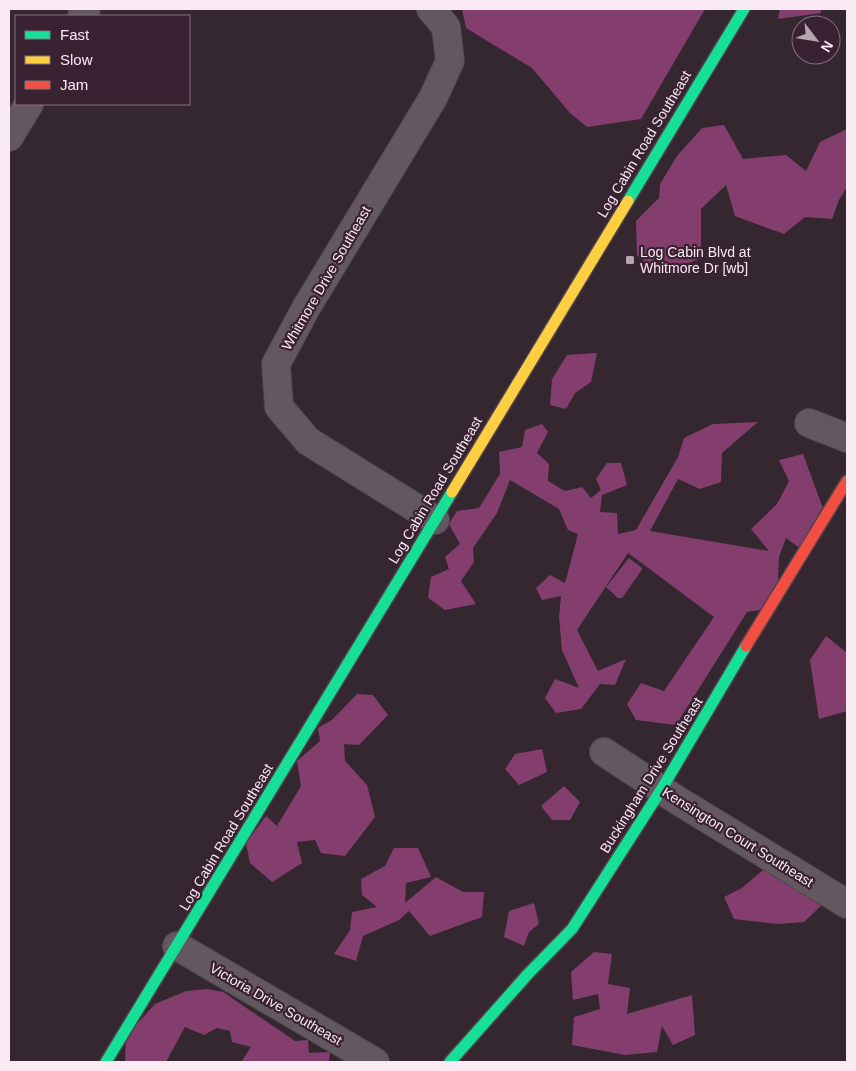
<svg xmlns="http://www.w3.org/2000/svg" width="856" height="1071" font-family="Arial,sans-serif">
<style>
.forest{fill:#833e6e}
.water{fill:#833c6e}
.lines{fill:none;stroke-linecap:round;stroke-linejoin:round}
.street-casing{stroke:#50444c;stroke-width:30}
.fast-casing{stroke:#50444c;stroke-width:14}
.slow-casing{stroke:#50444c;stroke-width:14}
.jam-casing{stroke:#50444c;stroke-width:14}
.street{stroke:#63585f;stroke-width:28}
.fast{stroke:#16e098;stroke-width:11}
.slow{stroke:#ffcf43;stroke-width:11}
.jam{stroke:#f24e42;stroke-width:11}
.poi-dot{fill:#b5a6af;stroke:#392231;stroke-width:2}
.labels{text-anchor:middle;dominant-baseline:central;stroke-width:4.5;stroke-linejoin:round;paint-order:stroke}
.street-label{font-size:14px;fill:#faeaf4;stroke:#392231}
.poi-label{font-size:14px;fill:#faeaf4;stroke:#392231;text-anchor:start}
</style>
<rect width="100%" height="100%" fill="#342730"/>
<g class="forest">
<polygon points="462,9 705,9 641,119 587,127 570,113 532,68 466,28"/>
<polygon points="780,9 821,9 821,13 778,19"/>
<polygon points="724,125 743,159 786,155 806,171 820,142 847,129 847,187 839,200 832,219 805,217 784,234 735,216 726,185 701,209 701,258 660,275 637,255 636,221 659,198 660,184 677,156 702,128"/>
<polygon points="597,353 591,382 575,393 566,409 550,405 552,379 567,355"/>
<polygon points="758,422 722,453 721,482 700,489 678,479 650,531 769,551 751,529 777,504 789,481 779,460 803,454 828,522 808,554 786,538 779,557 777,607 747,612 676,725 636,720 627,704 641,683 664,691 714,617 628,553 577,630 598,671 626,659 615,685 600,684 581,709 556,713 545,698 555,679 579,688 562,650 559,617 561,596 542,600 536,588 550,575 565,583 578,534 568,530 559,509 510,480 497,513 473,548 474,562 461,581 476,604 445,610 428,598 431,577 449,569 445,557 460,544 449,524 457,511 479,508 500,474 499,452 522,447 525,430 542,424 548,432 537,453 549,464 548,481 565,491 582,487 591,498 601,490 596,479 607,463 621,463 627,485 602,495 600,512 617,513 618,534 636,530 678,457 684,438 713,424"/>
<polygon points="826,636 847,653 847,711 819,719 810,660"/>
<polygon points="357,694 373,695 388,715 359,745 344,744 345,761 367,785 375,817 345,856 321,853 315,840 297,842 302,863 272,882 250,863 246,843 266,816 277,826 301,786 297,761 320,741 318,728 332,720"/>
<polygon points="542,749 547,772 519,785 505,769 515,754"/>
<polygon points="564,786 580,802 570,820 552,820 541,806"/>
<polygon points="394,848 418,848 431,877 406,883 405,903 436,877 463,892 484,892 482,917 430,936 409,911 399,920 363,936 356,961 334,954 350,930 352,912 377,907 362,895 361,879 385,866"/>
<polygon points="769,865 822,905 804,922 778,924 734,919 724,897 742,888"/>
<polygon points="534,903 539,924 529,932 524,946 504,937 509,911"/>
<polygon points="594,952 612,954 608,984 630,988 627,1014 692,995 695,1035 673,1045 662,1026 657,1052 625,1055 572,1045 574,1017 600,1009 598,994 573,1000 571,972"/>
<polygon points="207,989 223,992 295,1041 308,1040 309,1053 330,1052 329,1062 241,1062 251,1047 232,1042 230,1031 217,1028 204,1035 185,1027 166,1062 125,1062 126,1036 155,1004 186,991"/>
</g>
<polygon class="water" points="629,558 642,568 641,571 622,598 618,598 606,587"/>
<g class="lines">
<defs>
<g id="street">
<polyline points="431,9 446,27 450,61 433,98 306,308 276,364 279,407 308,441 435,520"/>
<polyline points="82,16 86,9"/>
<polyline points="9,137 29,104"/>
<polyline points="809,423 847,438"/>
<polyline points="604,752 677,800 847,904"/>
<polyline points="177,946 375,1062"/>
</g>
<g id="fast">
<polyline points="628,201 744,9"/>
<polyline points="106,1062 452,492"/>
<polyline points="450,1062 528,974 572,929 661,790 746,646"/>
</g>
<polyline id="slow" points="452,492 628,201"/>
<polyline id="jam" points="746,646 847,481"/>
</defs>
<use href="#street" class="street-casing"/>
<use href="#fast" class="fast-casing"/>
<use href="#slow" class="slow-casing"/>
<use href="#jam" class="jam-casing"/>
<use href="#street" class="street"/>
<use href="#fast" class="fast"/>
<use href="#slow" class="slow"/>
<use href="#jam" class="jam"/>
</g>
<rect class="poi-dot" x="625" y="255" width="10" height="10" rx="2.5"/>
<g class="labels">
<g class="street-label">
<text transform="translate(644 144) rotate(-59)">Log Cabin Road Southeast</text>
<text transform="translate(326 278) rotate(-60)">Whitmore Drive Southeast</text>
<text transform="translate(435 490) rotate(-59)">Log Cabin Road Southeast</text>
<text transform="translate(651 775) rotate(-58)">Buckingham Drive Southeast</text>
<text transform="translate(226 837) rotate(-59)">Log Cabin Road Southeast</text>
<text transform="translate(738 837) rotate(32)">Kensington Court Southeast</text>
<text transform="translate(276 1004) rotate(30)">Victoria Drive Southeast</text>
</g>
<g class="poi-label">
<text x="640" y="252">Log Cabin Blvd at<tspan x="640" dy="16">Whitmore Dr [wb]</tspan></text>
</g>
</g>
<rect width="856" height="1071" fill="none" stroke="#faeaf4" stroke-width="20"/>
<rect x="15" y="15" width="175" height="90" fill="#392231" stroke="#86727f"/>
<rect x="25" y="31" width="25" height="8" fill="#16e098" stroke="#86727f"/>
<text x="60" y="40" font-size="15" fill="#faeaf4">Fast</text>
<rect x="25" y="56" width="25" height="8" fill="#ffcf43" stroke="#86727f"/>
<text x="60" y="65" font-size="15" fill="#faeaf4">Slow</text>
<rect x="25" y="81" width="25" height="8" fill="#f24e42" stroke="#86727f"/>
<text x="60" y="90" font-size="15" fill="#faeaf4">Jam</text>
<g transform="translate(816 40) rotate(121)"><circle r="24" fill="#392231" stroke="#86727f"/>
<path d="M0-4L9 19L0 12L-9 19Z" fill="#b5a6af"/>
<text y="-8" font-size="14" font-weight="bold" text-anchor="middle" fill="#faeaf4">N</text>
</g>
</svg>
